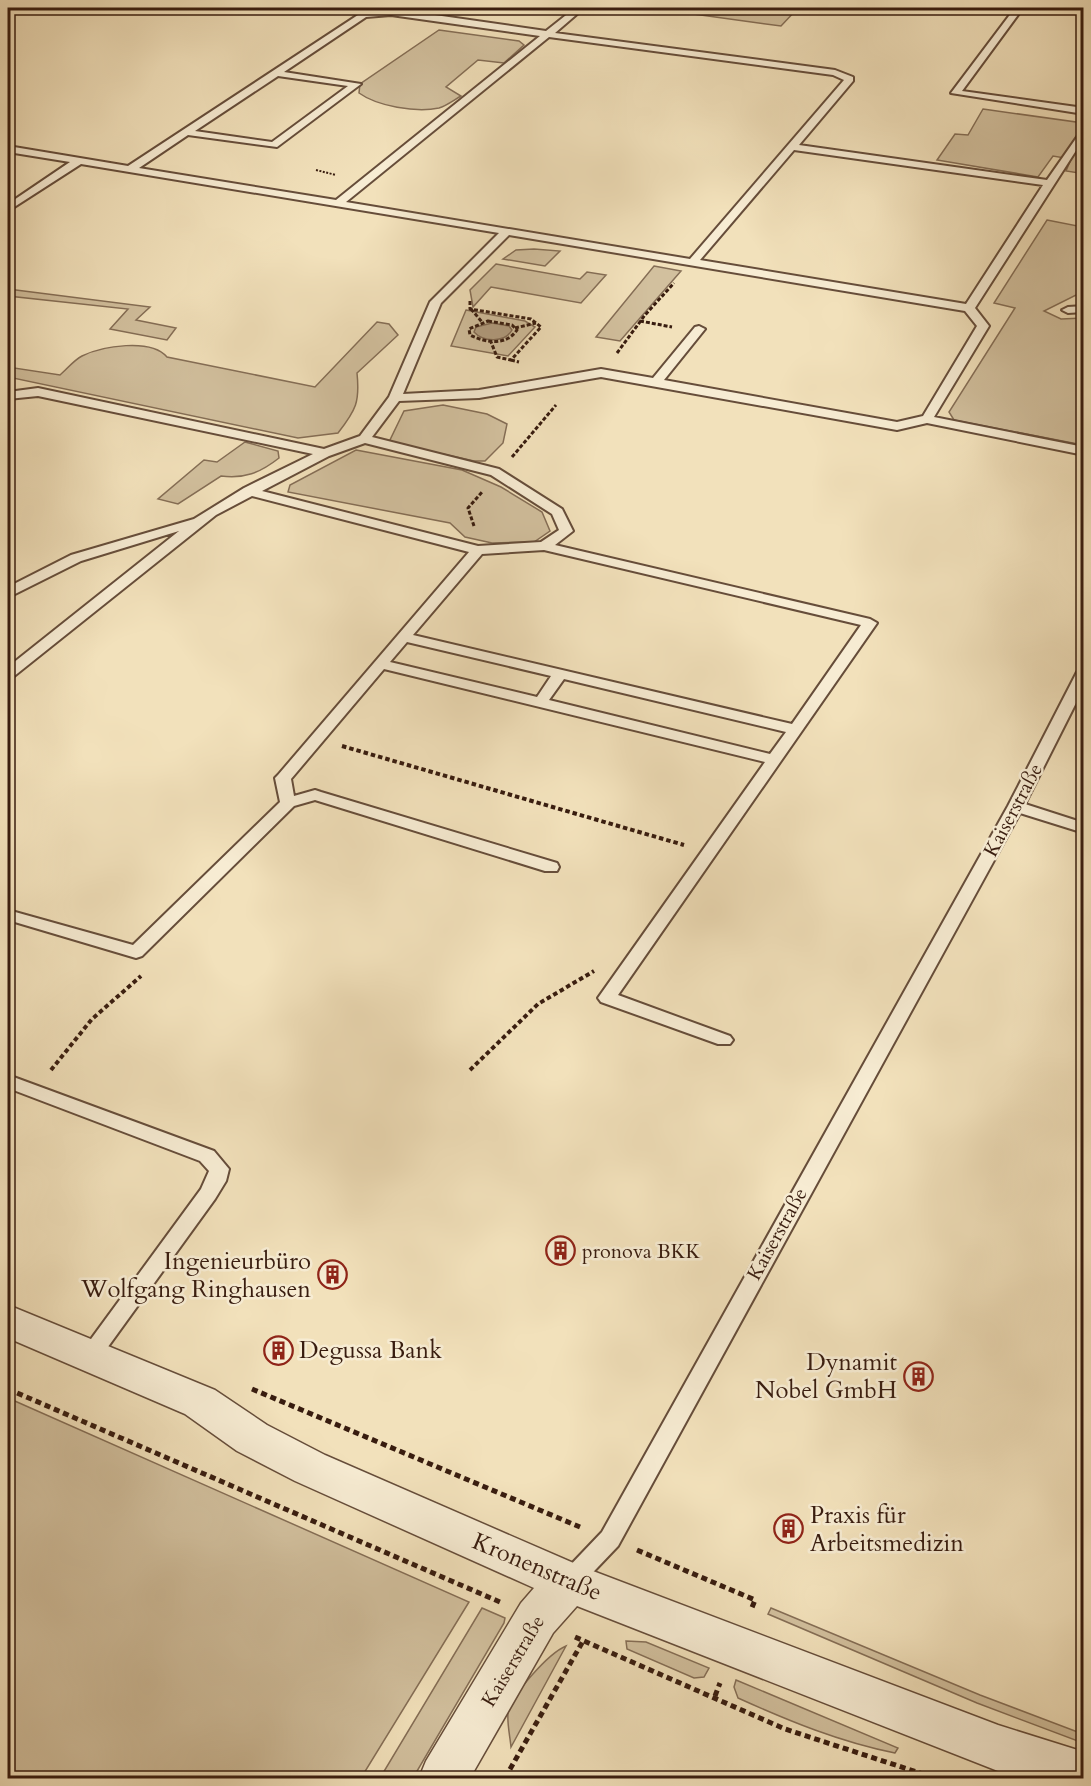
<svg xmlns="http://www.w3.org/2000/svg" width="1091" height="1786" font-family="Cardo,serif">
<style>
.green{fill:#d2c09e;stroke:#856e56;stroke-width:1.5}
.water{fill:#b39e81;stroke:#826a53;stroke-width:1.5}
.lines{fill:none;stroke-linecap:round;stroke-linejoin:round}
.lane-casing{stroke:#664d3a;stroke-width:4}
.street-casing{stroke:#664d3a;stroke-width:3}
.path-far3{stroke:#381c0f;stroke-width:2;stroke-dasharray:2 1.5;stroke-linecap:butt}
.path-far2{stroke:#381c0f;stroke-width:3;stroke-dasharray:4 2;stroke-linecap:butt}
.path-far1{stroke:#381c0f;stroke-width:4;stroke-dasharray:4.5 3;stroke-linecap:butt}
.path{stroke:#381c0f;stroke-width:5;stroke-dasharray:6 4;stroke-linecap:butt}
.lane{fill:#f7ecd3;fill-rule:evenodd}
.street{fill:#f7ecd3;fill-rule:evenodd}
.labels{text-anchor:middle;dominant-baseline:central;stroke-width:5;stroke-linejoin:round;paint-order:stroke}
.street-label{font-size:20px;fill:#381c0f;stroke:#f7ecd3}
.poi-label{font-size:20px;fill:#381c0f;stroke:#f7ecd3;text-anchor:start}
.near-poi-label{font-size:24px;fill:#381c0f;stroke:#f7ecd3;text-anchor:end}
.near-street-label{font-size:24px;fill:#381c0f;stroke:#f7ecd3}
</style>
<rect width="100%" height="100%" fill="#f2e1bb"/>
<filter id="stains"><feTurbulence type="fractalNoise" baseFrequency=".00333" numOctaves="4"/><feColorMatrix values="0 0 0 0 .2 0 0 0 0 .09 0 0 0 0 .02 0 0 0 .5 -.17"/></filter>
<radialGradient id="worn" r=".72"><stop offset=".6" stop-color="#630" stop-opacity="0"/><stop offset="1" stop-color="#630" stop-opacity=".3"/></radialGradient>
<g class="green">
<polygon points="650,8 798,8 781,26"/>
<path d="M 439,30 L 519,41 L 524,45 L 504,63 L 478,60 L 446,87 L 461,96 C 454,100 446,106 439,108 C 416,113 377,106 359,93 L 360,84 Z"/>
<polygon points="983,109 1083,123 1083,166 1079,173 1066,171 1071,159 1053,156 1038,177 937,160 955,134 968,135"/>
<polygon points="1047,220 1083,227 1083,296 1076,295 1044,311 1061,319 1083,318 1083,445 954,420 949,412 1015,308 994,303"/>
<polygon points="534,249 560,251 545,266 503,259 516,250"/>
<polygon points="496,264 580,279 587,272 606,275 581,303 491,287 473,307 470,290"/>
<polygon points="654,266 681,271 620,341 596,337"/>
<polygon points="8,289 150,307 136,320 176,328 167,340 110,329 128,309 8,296"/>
<polygon points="466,310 525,321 535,327 508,356 451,346"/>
<path d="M 377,322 L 389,324 L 398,335 L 357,373 C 360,402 356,410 338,433 L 298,438 L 8,377 L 8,367 L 60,375 C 67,369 74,360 82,356 C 102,346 151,338 167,357 L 315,387 Z"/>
<polygon points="443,405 487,414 507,424 503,443 485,461 474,461 389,442 404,411"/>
<path d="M 245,442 L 278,451 L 279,458 C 260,473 244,479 221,476 L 178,504 L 158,499 L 204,460 L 217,462 Z"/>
<polygon points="356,450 462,470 501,487 542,512 550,531 534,542 492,543 465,537 450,523 288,492 290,485"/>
<polygon points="8,1398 469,1602 361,1778 8,1778"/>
<polygon points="482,1608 505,1618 504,1623 413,1778 380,1778"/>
<polygon points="771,1608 980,1695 1083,1734 1083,1743 977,1703 768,1614"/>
<polygon points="626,1641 646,1642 709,1668 704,1677 694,1678 627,1649"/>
<path d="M 566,1646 L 511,1747 C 510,1736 507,1724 508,1713 C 510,1696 549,1653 566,1646 Z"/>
<path d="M 736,1680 L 898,1748 L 895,1753 C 840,1742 789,1721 738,1698 L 734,1687 Z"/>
</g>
<path class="water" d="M 492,323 L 509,326 L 512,330 C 505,343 483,342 474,332 L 476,327 Z"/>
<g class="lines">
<defs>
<g id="lane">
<path d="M 386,8 L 546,31 L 575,8 L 584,8 L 555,33 L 835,70 L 853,77 L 853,81 L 799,145 L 1047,180 L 1084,127 L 1084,138 L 975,308 L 989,326 L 934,417 L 1084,447 L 1084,455 L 927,423 L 897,430 L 601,377 L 479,398 L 399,401 L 372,437 L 499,469 L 562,509 L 573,531 L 555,545 L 870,619 L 877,623 L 618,995 L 730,1036 L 733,1040 L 730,1044 L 718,1044 L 601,1002 L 598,998 L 765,762 L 384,669 L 291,779 L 294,796 L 315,790 L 321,792 L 557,863 L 559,867 L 557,871 L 545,871 L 315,800 L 294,806 L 142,956 L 136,958 L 8,920 L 8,910 L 133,945 L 280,802 L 275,778 L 278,775 L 469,552 L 252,496 L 216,515 L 13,677 L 8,678 L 8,667 L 179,531 L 81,561 L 13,595 L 8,596 L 8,587 L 71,555 L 194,519 L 244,488 L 313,454 L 38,396 L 8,399 L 8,392 L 38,388 L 324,449 L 360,436 L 389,397 L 430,302 L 499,233 L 81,164 L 8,211 L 8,204 L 70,162 L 8,152 L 8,146 L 128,166 L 361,13 ZM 391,15 L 540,36 L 336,200 L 139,168 L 188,135 L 277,147 L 361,84 L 284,72 L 366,17 ZM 549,37 L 833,75 L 844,80 L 690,259 L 346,202 ZM 278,76 L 348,86 L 272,142 L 195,131 ZM 794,150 L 1043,185 L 966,304 L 700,260 ZM 509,235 L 965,311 L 977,326 L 923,416 L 897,422 L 664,380 L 705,329 L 699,326 L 695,327 L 653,378 L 601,369 L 479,390 L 403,394 L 441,303 ZM 365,443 L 491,475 L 552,514 L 559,530 L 541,542 L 478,546 L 262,491 L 329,456 ZM 544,550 L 861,625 L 792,724 L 413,635 L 482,554 ZM 407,642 L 551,676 L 537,697 L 390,662 ZM 564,679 L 786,732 L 770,754 L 549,700 Z"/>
<polygon points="1015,8 1023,8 962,91 1084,108 1084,114 951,93"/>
<polygon points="1084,306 1084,312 1068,313 1062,310 1068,307"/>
<polygon points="1084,668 1084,687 1025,804 1084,823 1084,833 1020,813 618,1546 577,1589 569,1592 561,1589 558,1582 561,1575 602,1532 1008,806 1077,672"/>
<polygon points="8,1075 214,1151 229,1169 226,1181 215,1199 97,1362 90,1364 83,1362 80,1356 83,1350 201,1189 209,1171 200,1161 8,1088"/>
</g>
<polygon id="street" points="8,1305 215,1390 267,1425 325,1455 585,1568 998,1725 1084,1752 1084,1778 1020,1778 998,1771 577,1606 553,1633 470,1778 419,1778 426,1761 521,1603 534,1588 295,1481 237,1451 185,1414 8,1338"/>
</defs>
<use href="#lane" class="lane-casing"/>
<use href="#street" class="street-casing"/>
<polyline class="path-far3" points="316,170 336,175"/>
<g class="path-far2">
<polyline points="470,301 470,309 531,319 541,327 511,360 497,357 491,342"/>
<polyline points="471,309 482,322"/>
<path d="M 488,321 L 512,325 L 517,330 C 506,346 486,343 470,335 L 469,329 Z"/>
<polyline points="640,321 672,327"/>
<polyline points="515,328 536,323"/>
<polyline points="617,353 645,315 674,283"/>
<polyline points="511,360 519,362"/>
<polyline points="512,457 556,405"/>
<polyline points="474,526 468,508 482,492"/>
</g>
<g class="path-far1">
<polyline points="342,746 684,845"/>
<polyline points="51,1070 92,1019 141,976"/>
<polyline points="470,1070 538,1004 594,971"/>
</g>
<g class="path">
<polyline points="8,1389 500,1602"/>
<polyline points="252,1389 580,1527"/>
<polyline points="637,1550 755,1600 751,1610"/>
<polyline points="575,1637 785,1729 935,1778"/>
<polyline points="715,1696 720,1683"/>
<polyline points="505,1778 583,1641"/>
</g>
<use href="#lane" class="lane"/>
<use href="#street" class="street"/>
</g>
<defs>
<symbol id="building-ring" viewBox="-11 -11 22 22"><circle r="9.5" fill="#f7ecd3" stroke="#8f2418" stroke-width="1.5"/><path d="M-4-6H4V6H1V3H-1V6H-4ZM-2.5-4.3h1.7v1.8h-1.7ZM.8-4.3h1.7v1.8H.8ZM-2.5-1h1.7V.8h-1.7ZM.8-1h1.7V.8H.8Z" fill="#8f2418"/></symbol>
</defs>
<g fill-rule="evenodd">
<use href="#building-ring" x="544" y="1234" width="33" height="33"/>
<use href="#building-ring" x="316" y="1258" width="33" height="33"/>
<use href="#building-ring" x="262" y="1334" width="33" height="33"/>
<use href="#building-ring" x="902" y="1360" width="33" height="33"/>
<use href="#building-ring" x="772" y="1512" width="33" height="33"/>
</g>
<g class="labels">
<g class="street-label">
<text transform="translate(1013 810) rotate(-62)">Kaiserstraße</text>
<text transform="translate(777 1234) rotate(-61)">Kaiserstraße</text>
<text transform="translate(513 1661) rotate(-59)">Kaiserstraße</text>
</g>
<g class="poi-label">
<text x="582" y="1251">pronova BKK</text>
</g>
<g class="near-poi-label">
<text x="311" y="1261">Ingenieurbüro<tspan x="311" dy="28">Wolfgang Ringhausen</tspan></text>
<text x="299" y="1350" text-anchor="start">Degussa Bank</text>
<text x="897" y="1362">Dynamit<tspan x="897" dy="28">Nobel GmbH</tspan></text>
<text x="810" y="1515" text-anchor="start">Praxis für<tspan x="810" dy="28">Arbeitsmedizin</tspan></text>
</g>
<g class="near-street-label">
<text transform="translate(537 1567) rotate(23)">Kronenstraße</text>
</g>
</g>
<rect width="1091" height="1786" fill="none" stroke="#f2e1bb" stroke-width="30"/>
<rect x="9" y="9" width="1073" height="1768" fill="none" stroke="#381c0f" stroke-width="3"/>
<rect x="15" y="15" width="1061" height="1756" fill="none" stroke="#381c0f" stroke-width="1.5"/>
<rect width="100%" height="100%" filter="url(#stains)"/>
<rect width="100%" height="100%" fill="url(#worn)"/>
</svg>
